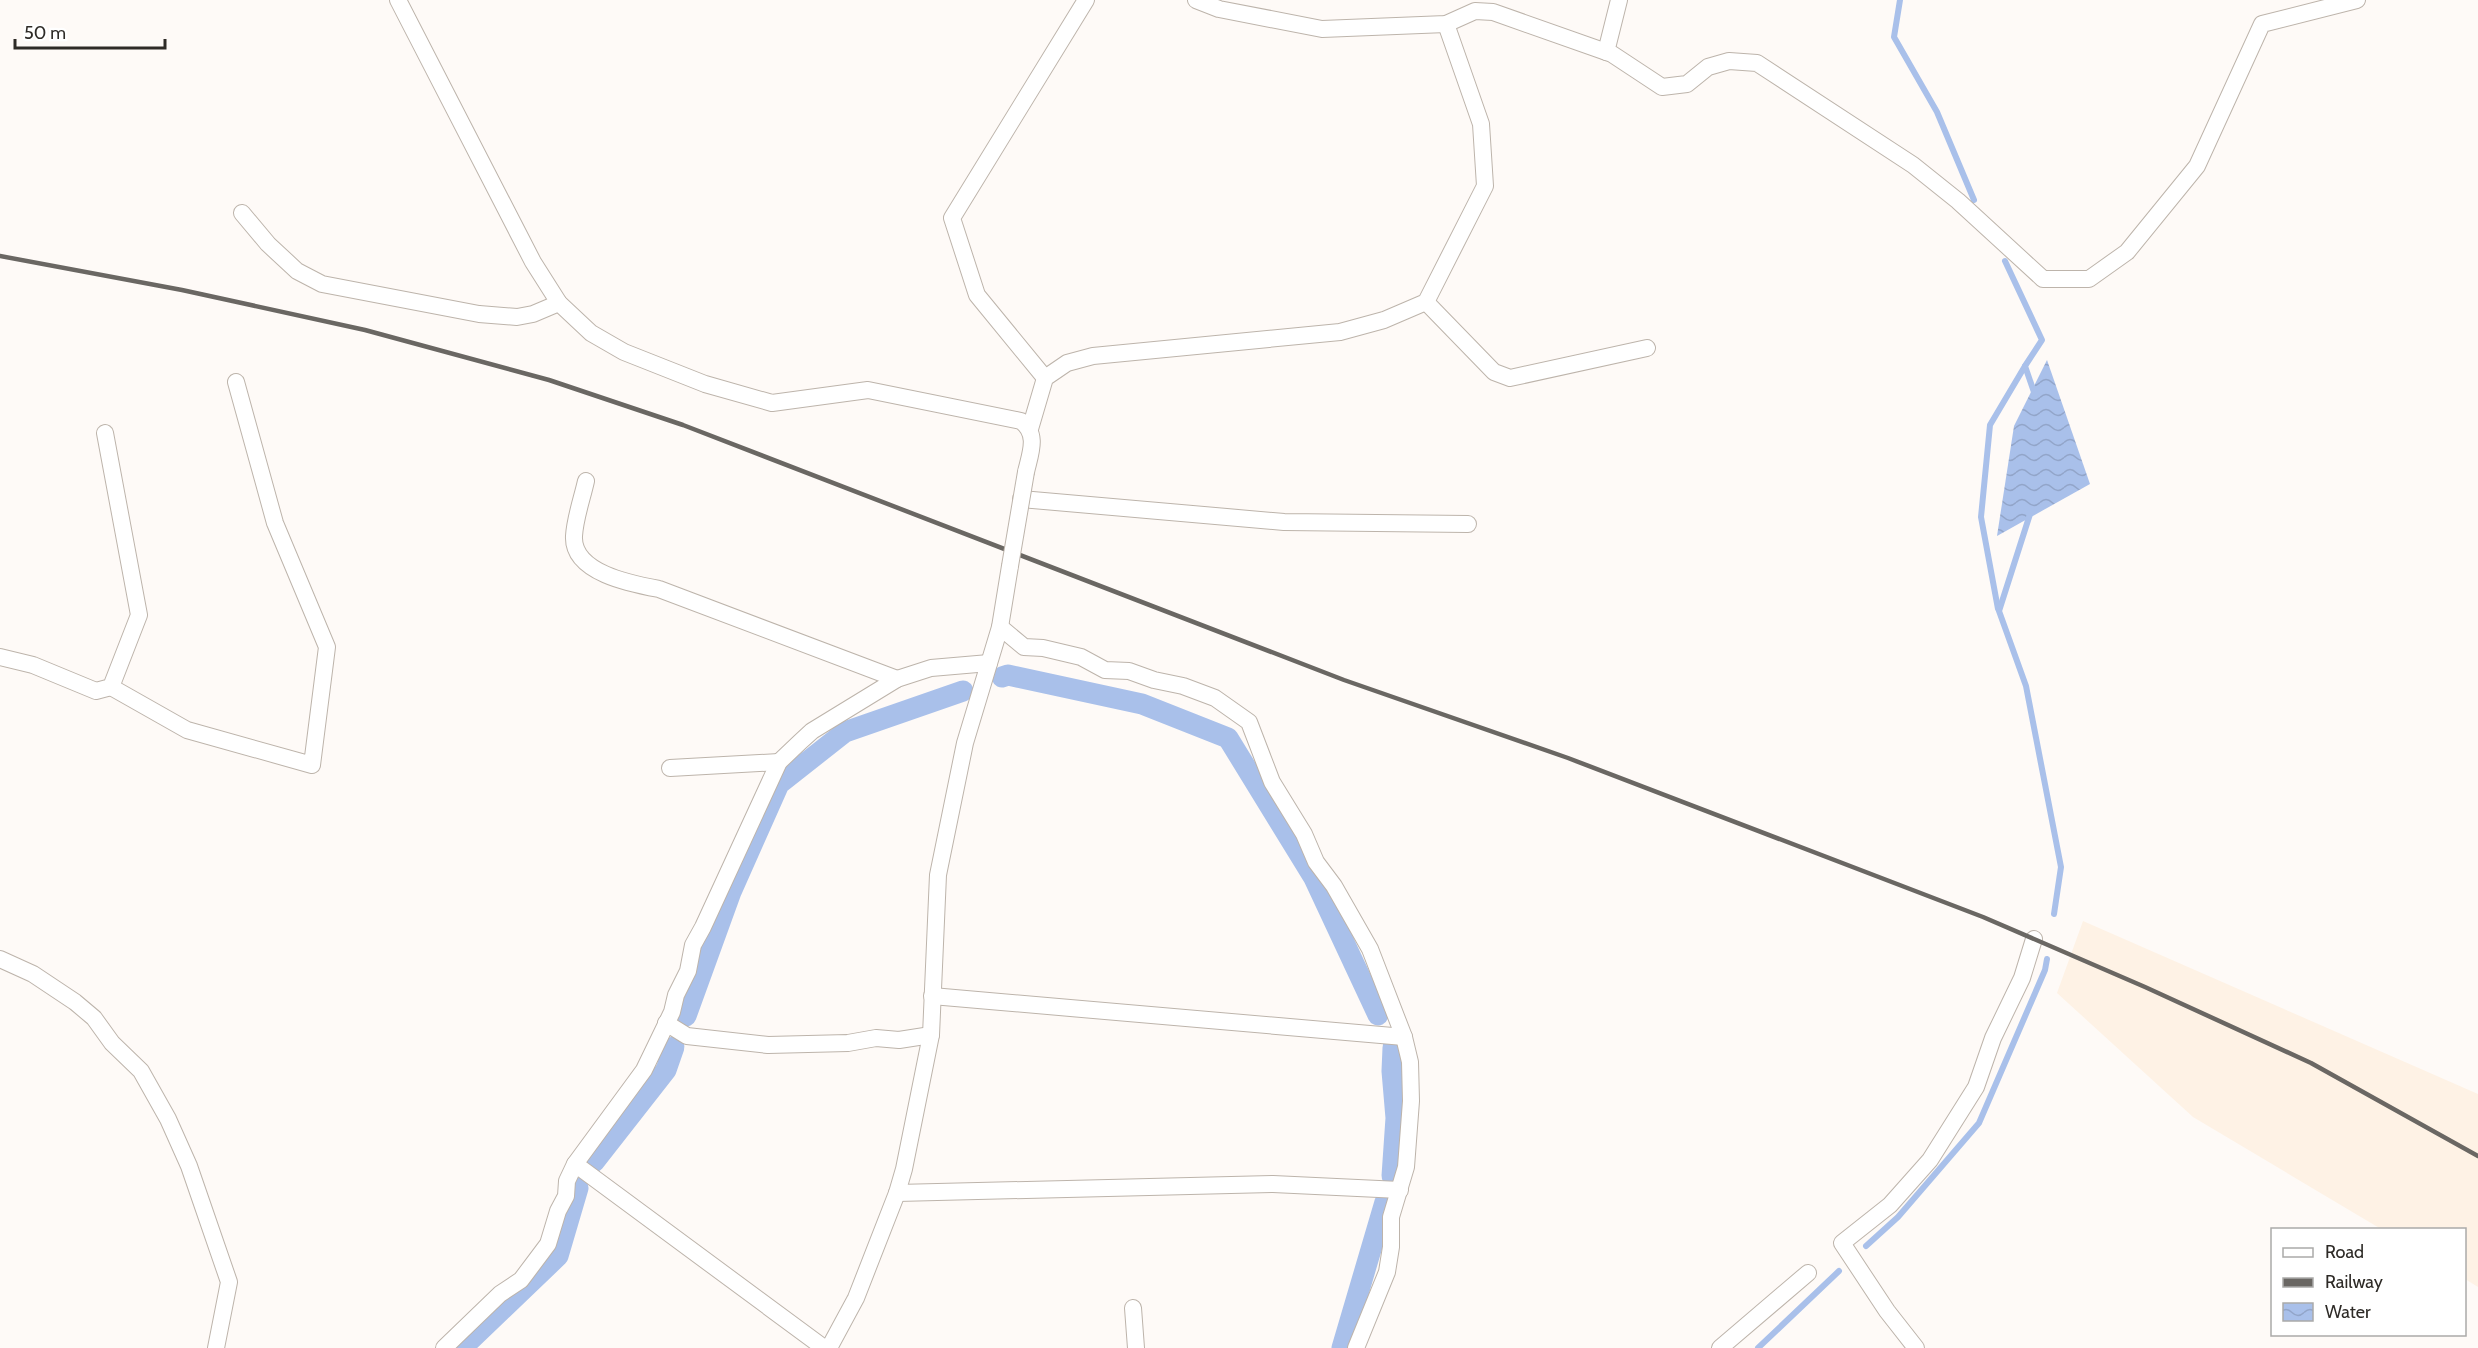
<svg xmlns="http://www.w3.org/2000/svg" width="2478" height="1348" font-family="Cabin,sans-serif">
<style>
.built{fill:#fef2e5}
.water{fill:url(#water-waves)}
.lines{fill:none;stroke-linecap:round;stroke-linejoin:round}
.stream{stroke:#a9c0ea;stroke-width:6}
.canal{stroke:#a9c0ea;stroke-width:21}
.street-casing{stroke:#bdb4ab;stroke-width:18}
.street{stroke:#fff;stroke-width:16}
.rail{stroke:#6a6763;stroke-width:4.5}
.street-bridge-casing{stroke:#bdb4ab;stroke-width:18;stroke-linecap:butt}
.street-bridge{stroke:#fff;stroke-width:16}
</style>
<defs>
<pattern id="water-waves" width="16" height="10" patternUnits="userSpaceOnUse" patternTransform="scale(1.5)"><rect width="16" height="10" fill="#a9c0ea"/><path d="M0 5q4-4 8 0t8 0" fill="none" stroke="#92a5c9"/></pattern>
</defs>
<rect width="100%" height="100%" fill="#fefaf7"/>
<polygon class="built" points="2083,921 2478,1094 2478,1287 2465,1279 2464,1230 2381,1229 2193,1117 2057,993"/>
<polygon class="water" points="2047,360 2090,484 1997,536 2014,426"/>
<g class="lines">
<g class="stream">
<polyline points="1900,0 1894,37 1937,112 1974,200"/>
<polyline points="2005,261 2042,340 2025,366 2035,395"/>
<polyline points="2031,511 1999,611 2026,686 2061,867 2054,914"/>
<polyline points="1998,609 1981,517 1990,425 2025,366"/>
<polyline points="1866,1246 1898,1217 1979,1123 2045,970 2047,959"/>
<polyline points="1758,1348 1839,1271"/>
</g>
<g class="canal">
<polyline points="1002,677 1008,675 1142,704 1228,738 1314,878 1378,1015"/>
<polyline points="686,1016 731,892 779,784 845,732 963,691"/>
<polyline points="594,1162 666,1070 674,1047"/>
<polyline points="1392,1176 1396,1118 1392,1071 1393,1048"/>
<polyline points="462,1348 558,1256 578,1188"/>
<polyline points="1342,1348 1385,1202"/>
</g>
<defs>
<g id="street">
<path d="M 398,0 L 533,262 L 559,303 L 591,333 L 624,352 L 705,384 L 772,403 L 868,390 L 1021,421 C 1039,434 1030,454 1026,472"/>
<polyline points="1196,0 1219,9 1322,29 1446,24 1475,11 1493,12 1612,54 1662,87 1687,84 1708,67 1729,61 1757,63 1913,165 1958,201 2043,279 2089,279 2127,252 2197,166 2262,24 2357,0"/>
<polyline points="1606,52 1619,0"/>
<polyline points="242,213 268,244 297,271 322,284 479,314 517,317 533,314 559,303"/>
<polyline points="1426,302 1494,372 1510,378 1647,348"/>
<polyline points="1045,378 977,295 952,218 1086,0"/>
<polyline points="1030,429 1045,378 1067,363 1093,356 1340,332 1384,320 1426,302 1485,186 1481,124 1446,24"/>
<path d="M 586,481 C 582,499 575,518 574,536 C 572,573 632,584 659,589 L 897,679"/>
<polyline points="1021,499 1284,522 1468,524"/>
<polyline points="1000,627 1024,647 1043,648 1081,657 1105,670 1129,671 1154,680 1183,686 1215,698 1249,722 1272,782 1304,834 1316,862 1334,886 1370,949 1404,1037 1410,1062 1411,1101 1406,1167 1391,1217 1391,1247 1387,1272 1356,1348"/>
<polyline points="0,657 33,665 96,691 111,687 139,615 105,433"/>
<polyline points="111,687 187,730 312,765 327,647 275,523 236,382"/>
<polyline points="670,768 779,762"/>
<polyline points="0,959 33,974 75,1002 94,1018 112,1043 141,1071 168,1119 189,1166 229,1282 216,1348"/>
<polyline points="932,996 1404,1037"/>
<polyline points="666,1023 687,1036 768,1045 848,1043 876,1038 899,1040 931,1035"/>
<polyline points="575,1164 824,1348"/>
<polyline points="897,1193 1273,1184 1400,1190"/>
<polyline points="1133,1308 1136,1348"/>
<polyline points="444,1348 500,1294 521,1280 548,1244 558,1211 566,1196 567,1181 575,1164 644,1070 672,1012 676,995 688,971 693,945 703,927 779,762 800,742 812,731 897,679 931,668 989,663"/>
<polyline points="829,1348 856,1298 897,1193 904,1169 931,1035 938,875 965,743 1000,627 1010,566"/>
<polyline points="1720,1348 1808,1273"/>
<polyline points="1916,1348 1887,1311 1842,1243 1890,1205 1930,1160 1976,1087 1993,1038 2022,978 2034,939"/>
</g>
</defs>
<use href="#street" class="street-casing"/>
<use href="#street" class="street"/>
<polyline class="rail" points="0,256 182,290 365,330 549,380 683,425 1344,680 1568,758 1983,917 2145,987 2311,1063 2478,1156"/>
<defs>
<polyline id="street-bridge" points="1010,566 1026,472"/>
</defs>
<use href="#street-bridge" class="street-bridge-casing"/>
<use href="#street-bridge" class="street-bridge"/>
</g>
<rect x="2271" y="1228" width="195" height="108" fill="#ffffff" stroke="#abaaa9" stroke-width="1.5"/>
<rect x="2283" y="1248" width="30" height="9" fill="#ffffff" stroke="#abaaa9" stroke-width="1.5"/>
<text x="2325" y="1258" font-size="18" fill="#2e2b27">Road</text>
<rect x="2283" y="1278" width="30" height="9" fill="#6a6763" stroke="#abaaa9" stroke-width="1.5"/>
<text x="2325" y="1288" font-size="18" fill="#2e2b27">Railway</text>
<rect x="2283" y="1303" width="30" height="18" fill="url(#water-waves)" stroke="#abaaa9" stroke-width="1.5"/>
<text x="2325" y="1318" font-size="18" fill="#2e2b27">Water</text>
<path d="M15 39v9h150v-9" fill="none" stroke="#2e2b27" stroke-width="3"/>
<text x="24" y="39" font-size="18" fill="#2e2b27" stroke="#ffffff" stroke-width="4.5" paint-order="stroke">50 m</text>
</svg>
